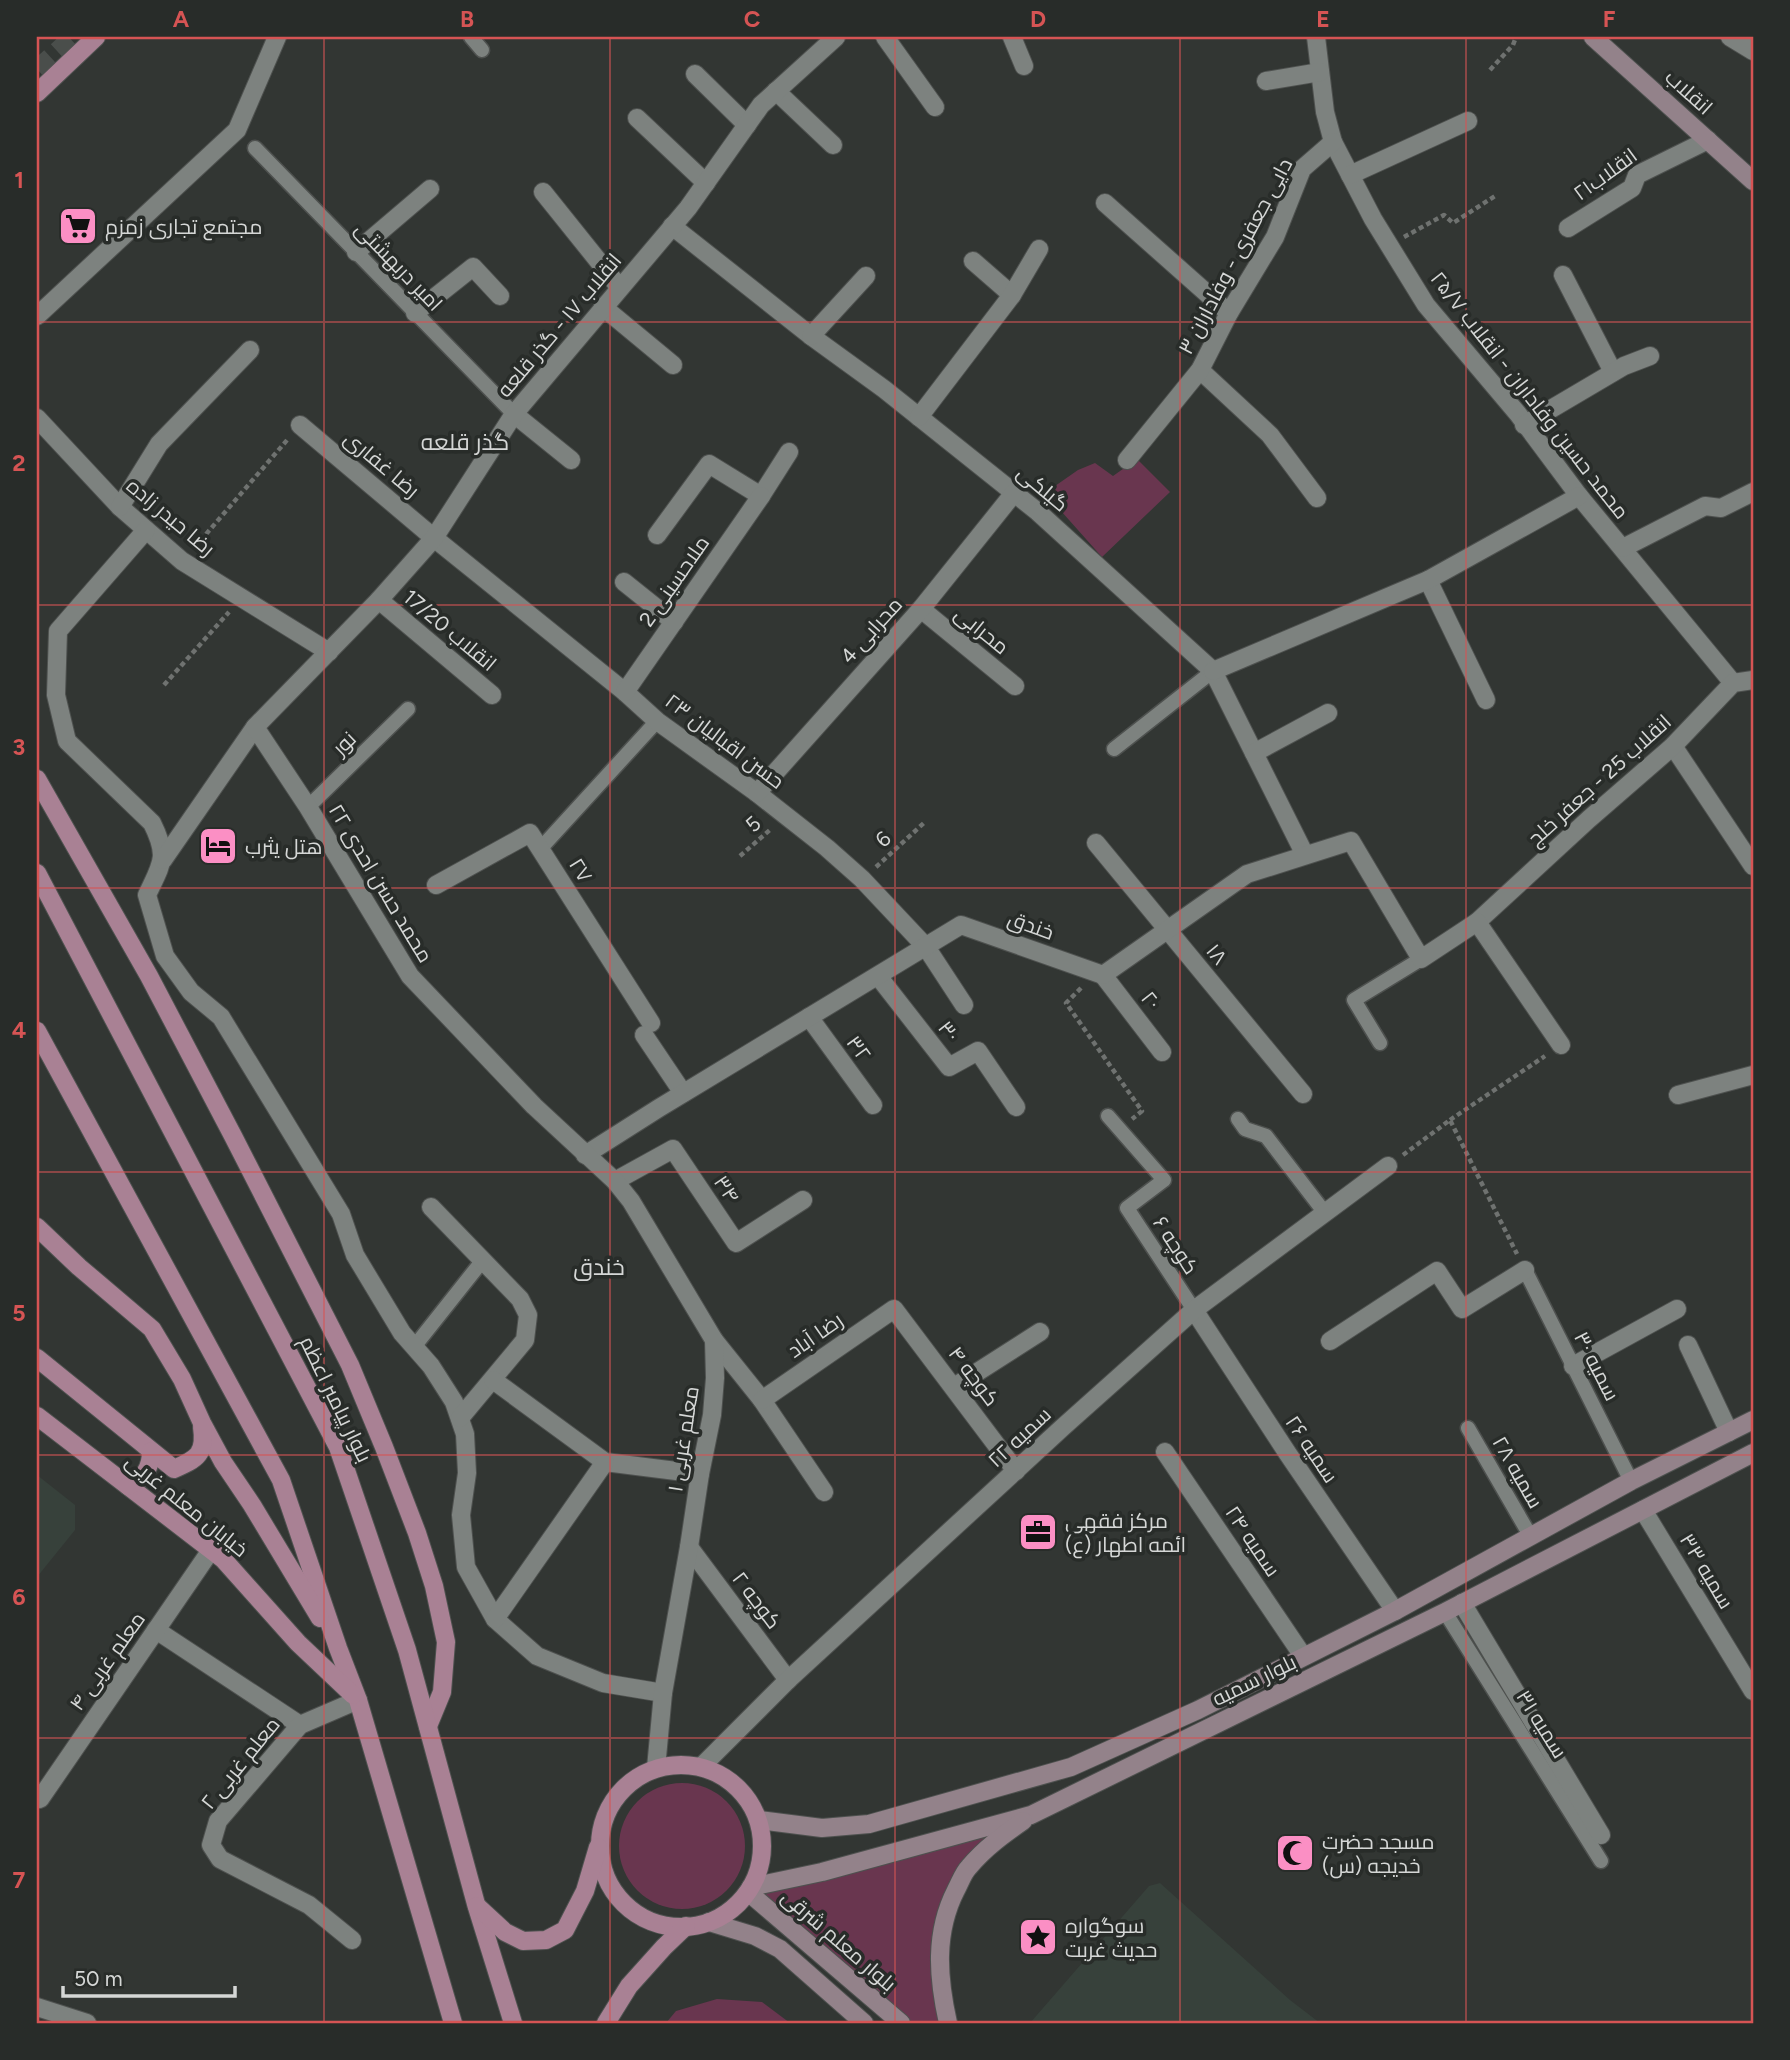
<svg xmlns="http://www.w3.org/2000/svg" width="1790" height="2060" font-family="Figtree,Cairo,sans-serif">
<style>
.built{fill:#37413b}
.green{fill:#69364f}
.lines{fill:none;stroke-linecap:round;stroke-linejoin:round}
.primary-tunnel{stroke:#4a4e4b;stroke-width:18;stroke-dasharray:18 9;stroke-linecap:butt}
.service-casing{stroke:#4e514f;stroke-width:17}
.minor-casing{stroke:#4e514f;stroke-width:20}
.tertiary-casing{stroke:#4e514f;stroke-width:20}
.secondary-casing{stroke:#4e514f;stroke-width:20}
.primary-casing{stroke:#4e514f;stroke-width:20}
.path{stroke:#6f7270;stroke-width:4.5;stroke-dasharray:5 3.5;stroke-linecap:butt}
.service{stroke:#7d827f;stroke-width:14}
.minor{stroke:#7d827f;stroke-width:18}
.tertiary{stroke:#7d827f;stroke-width:18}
.secondary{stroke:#93828a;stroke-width:18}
.primary{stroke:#a98194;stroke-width:18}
.grid{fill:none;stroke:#d65454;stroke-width:2;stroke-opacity:0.55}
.labels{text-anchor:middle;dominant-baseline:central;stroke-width:7;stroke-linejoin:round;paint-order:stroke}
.street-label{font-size:21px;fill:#d5d7d6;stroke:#282c29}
.poi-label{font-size:21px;fill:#d5d7d6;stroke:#282c29;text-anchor:start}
.neighbourhood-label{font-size:23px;fill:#d5d7d6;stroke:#282c29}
.neatline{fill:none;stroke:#d65454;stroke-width:2.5}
.grid-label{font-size:23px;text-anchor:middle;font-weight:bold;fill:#d65454}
</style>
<rect width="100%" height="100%" fill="#323633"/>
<g class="built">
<polygon points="37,1475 75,1505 75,1530 37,1577"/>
<polygon points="1160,1883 1290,2000 1320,2023 1030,2023 1149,1886"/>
</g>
<g class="green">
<polygon points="1137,459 1170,492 1102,557 1045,493 1078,470 1095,463 1113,476"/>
<circle cx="682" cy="1846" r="63"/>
<polygon points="1031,1815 990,1845 942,1930 948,2023 903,2023 751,1890"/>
<polygon points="717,1999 762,2002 790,2023 666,2023 676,2011"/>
</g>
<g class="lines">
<polyline class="primary-tunnel" points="37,69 72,37"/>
<defs>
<g id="service">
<polyline points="471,37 482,50"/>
<polyline points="255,148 514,414"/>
<polyline points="1114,749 1213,671"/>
<polyline points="308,807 408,709"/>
<polyline points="541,848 657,721"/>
<polyline points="1380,1043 1354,1000 1421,959"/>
<polyline points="1108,1116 1164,1180 1127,1208 1194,1310"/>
<polyline points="1238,1119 1245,1129 1266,1136 1325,1213"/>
<polyline points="1525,1270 1631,1481"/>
<polyline points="414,1347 483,1260"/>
<polyline points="1468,1428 1531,1537"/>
<polyline points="1445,1612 1601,1861"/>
</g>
<g id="minor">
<polyline points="885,37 935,107"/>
<polyline points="1012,37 1024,66"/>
<polyline points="1316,37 1325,112 1333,142 1373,219 1426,305 1518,414 1579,496 1733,683"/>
<polyline points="1730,37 1753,51"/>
<polyline points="695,74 747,125"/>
<polyline points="1266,81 1320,72"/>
<polyline points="776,91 833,145"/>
<polyline points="637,118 706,183"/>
<polyline points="1350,175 1468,121"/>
<polyline points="543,192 620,288"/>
<polyline points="1105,203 1229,313"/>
<polyline points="672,226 811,336 884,389 1038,512 1213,671 1305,855"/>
<polyline points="1568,228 1632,188 1637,175 1708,140"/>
<polyline points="356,252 430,189"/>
<polyline points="973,261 1012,295"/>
<polyline points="1563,275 1613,372"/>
<polyline points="603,307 673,365"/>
<polyline points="415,313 473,267 500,296"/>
<polyline points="37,316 237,130 277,37"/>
<polyline points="811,336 866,276"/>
<polyline points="1200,370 1270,435 1317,498"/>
<polyline points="514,414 571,460"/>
<polyline points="919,417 1012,295 1039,249"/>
<polyline points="37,418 120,507 182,561 329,652"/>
<polyline points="300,425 434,538 625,692 657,721 757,793 827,848 862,879 926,947 964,1005"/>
<polyline points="1524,425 1624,366 1650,356"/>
<polyline points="1127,460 1200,370 1229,313 1275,237 1302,169 1333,142"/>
<polyline points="120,507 159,444 250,350"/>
<path d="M 146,530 L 58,631 L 56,695 L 67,741 L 152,823 C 169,857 162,863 147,895 L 165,956 L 191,992 L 221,1017 L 341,1214 L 355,1255 L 402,1333 L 431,1366 L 454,1402 L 465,1434 L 467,1473 L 461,1515 L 466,1567 L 495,1619 L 537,1656 L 603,1683 L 663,1693"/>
<polyline points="657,535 709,464 761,496 789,452"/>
<polyline points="1623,548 1705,506 1721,508 1753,492"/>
<polyline points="1428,580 1486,700"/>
<polyline points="624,582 674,622"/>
<polyline points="379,600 492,695"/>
<polyline points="921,609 1015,686"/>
<polyline points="1213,671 1428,580 1579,496"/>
<polyline points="625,692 761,496"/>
<polyline points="1673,746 1753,866"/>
<polyline points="1254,753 1328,713"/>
<polyline points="757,793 921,609 1014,493"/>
<polyline points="1096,843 1303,1094"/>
<polyline points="163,860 255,727"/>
<polyline points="436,885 530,833 651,1023"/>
<polyline points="1477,922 1589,819 1673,746 1733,683 1753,680"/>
<polyline points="1103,975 1162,1052"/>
<polyline points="878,976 949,1067 978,1051 1016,1107"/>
<polyline points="809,1017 873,1105"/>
<polyline points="644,1035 683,1093"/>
<polyline points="1678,1095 1753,1075"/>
<polyline points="585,1155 659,1108 961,925 1103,975 1247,874 1351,841 1421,959 1477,922 1561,1045"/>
<polyline points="615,1181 673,1149 736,1243 803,1200"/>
<polyline points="431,1207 520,1299 528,1315 525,1340 460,1418"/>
<polyline points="1194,1310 1288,1454 1395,1611"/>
<polyline points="714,1340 762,1400 824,1492"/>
<polyline points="1330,1341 1437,1271 1462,1309 1525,1270"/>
<polyline points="1688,1345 1729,1432"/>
<polyline points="1573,1366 1677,1309"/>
<polyline points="493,1380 605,1462 700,1474"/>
<polyline points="954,1387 1040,1332"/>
<polyline points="762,1400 894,1309 1016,1471"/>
<polyline points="1165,1452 1303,1656"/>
<polyline points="1643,1510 1753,1691"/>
<polyline points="689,1547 788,1680"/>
<polyline points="1462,1603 1601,1835"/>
<polyline points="495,1619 605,1462"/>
<polyline points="156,1630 300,1725"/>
<polyline points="701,1767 788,1680 1063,1427 1194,1310 1388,1166"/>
<polyline points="656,1768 663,1693 689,1547 700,1474 712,1415 715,1378 714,1340 631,1201 615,1181 534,1106 410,976 308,807 255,727 379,600 434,538 514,414 688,208 761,105 836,37"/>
<polyline points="40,1799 211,1550"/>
<polyline points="352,1940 309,1905 220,1859 211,1845 218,1821 300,1725 358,1700"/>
</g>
<polyline id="tertiary" points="37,2007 87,2023"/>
<g id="secondary">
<polyline points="1593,37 1753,181"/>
<polyline points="759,1820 822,1828 869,1824 1071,1767 1198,1710 1395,1611 1631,1481 1753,1420"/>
<polyline points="751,1887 822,1872 1031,1815 1445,1612 1753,1453"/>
<polyline points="748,1892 901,2023"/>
<polyline points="709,1922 755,1936 780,1949 864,2023"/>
<path d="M 948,2023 C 938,1978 934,1933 956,1890 C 960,1883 963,1873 969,1867 C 985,1848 1003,1835 1023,1821"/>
</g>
<g id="primary">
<polyline points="37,93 96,37"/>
<polyline points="37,779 149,976 233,1136 350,1365 384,1447 417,1533 434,1586 446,1642 442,1692 428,1726"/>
<polyline points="37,873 338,1447 407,1650 476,1904 513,2023"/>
<polyline points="37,1031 281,1480 338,1648 358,1700 453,2023"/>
<polyline points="37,1227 79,1267 152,1329 182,1379 202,1423 223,1462 252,1505 320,1618"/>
<path d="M 37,1358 L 174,1469 C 197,1459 206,1454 202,1427"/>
<polyline points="37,1416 223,1559 298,1643 353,1695"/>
<path d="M 128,1486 C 144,1479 151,1468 151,1451"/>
<circle cx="681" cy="1846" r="81"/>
<polyline points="477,1906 505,1932 523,1941 546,1940 565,1930 585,1891 598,1847"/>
<polyline points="606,2023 629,1986 664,1947 686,1926"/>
</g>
</defs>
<use href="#service" class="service-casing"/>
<use href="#minor" class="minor-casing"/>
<use href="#tertiary" class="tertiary-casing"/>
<use href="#secondary" class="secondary-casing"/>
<use href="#primary" class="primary-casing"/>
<g class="path">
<polyline points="1490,70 1513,45 1516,37"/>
<polyline points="1404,237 1444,215 1453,223 1495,196"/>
<polyline points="195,547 288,439"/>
<polyline points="164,685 229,612"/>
<polyline points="740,856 771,829"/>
<polyline points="876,867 926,821"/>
<polyline points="1081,988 1066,1003 1142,1111 1132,1119"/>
<polyline points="1450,1120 1545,1056"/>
<polyline points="1403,1155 1450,1120 1517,1254"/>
</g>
<use href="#service" class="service"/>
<use href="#minor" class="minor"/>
<use href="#tertiary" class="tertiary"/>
<use href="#secondary" class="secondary"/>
<use href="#primary" class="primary"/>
</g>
<path class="grid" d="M 324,37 L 324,2023M 610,37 L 610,2023M 895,37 L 895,2023M 1180,37 L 1180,2023M 1466,37 L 1466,2023M 37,322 L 1753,322M 37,605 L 1753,605M 37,888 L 1753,888M 37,1172 L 1753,1172M 37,1455 L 1753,1455M 37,1738 L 1753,1738"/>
<defs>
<symbol id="supermarket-square" viewBox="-11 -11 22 22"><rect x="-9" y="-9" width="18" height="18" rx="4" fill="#fb8fc4" stroke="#282c29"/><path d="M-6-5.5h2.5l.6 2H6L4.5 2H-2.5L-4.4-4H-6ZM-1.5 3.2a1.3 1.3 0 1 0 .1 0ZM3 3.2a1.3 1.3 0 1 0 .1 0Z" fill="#111"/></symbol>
<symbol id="hotel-square" viewBox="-11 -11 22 22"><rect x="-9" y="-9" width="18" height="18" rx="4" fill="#fb8fc4" stroke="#282c29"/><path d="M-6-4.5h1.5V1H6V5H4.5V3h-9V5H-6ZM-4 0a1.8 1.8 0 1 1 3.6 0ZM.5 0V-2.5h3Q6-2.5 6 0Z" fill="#111"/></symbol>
<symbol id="office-square" viewBox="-11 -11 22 22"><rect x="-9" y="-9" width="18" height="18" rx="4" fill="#fb8fc4" stroke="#282c29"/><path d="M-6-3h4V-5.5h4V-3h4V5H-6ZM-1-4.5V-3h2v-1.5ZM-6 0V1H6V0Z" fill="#111"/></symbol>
<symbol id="mosque-square" viewBox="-11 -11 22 22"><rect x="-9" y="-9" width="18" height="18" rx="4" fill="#fb8fc4" stroke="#282c29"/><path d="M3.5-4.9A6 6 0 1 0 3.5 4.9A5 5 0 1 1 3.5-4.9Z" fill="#111"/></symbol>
<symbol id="sight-square" viewBox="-11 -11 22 22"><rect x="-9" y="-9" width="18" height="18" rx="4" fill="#fb8fc4" stroke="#282c29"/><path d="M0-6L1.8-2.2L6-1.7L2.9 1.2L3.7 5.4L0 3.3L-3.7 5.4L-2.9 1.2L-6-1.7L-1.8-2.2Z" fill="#111"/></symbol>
</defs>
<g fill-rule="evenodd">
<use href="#supermarket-square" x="56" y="204" width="44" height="44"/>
<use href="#hotel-square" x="196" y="824" width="44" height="44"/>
<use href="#office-square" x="1016" y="1510" width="44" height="44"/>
<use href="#mosque-square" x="1273" y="1831" width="44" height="44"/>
<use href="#sight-square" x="1016" y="1915" width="44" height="44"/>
</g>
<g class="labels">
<g class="street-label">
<text transform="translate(1689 92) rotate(42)">انقلاب</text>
<text transform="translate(1605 174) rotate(-36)">انقلاب۲۱</text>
<text transform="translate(1235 256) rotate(-62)">دایی جعفری - وفاداران ۳</text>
<text transform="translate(399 266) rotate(46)">امیر دربهشتی</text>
<text transform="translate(559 325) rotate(-50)">انقلاب ۱۷ - گذر قلعه</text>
<text transform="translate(1530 395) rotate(52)">محمد حسین وفاداران - انقلاب ۲۵/۷</text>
<text transform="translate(382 464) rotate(40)">رضا غفاری</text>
<text transform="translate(1043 488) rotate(40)">گیلکی</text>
<text transform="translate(171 517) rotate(40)">رضا حیدر زاده</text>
<text transform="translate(674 581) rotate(-55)">ملاحسینی 2</text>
<text transform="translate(450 630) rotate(40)">انقلاب 17/20</text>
<text transform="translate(871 630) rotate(-48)">محرابی 4</text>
<text transform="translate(982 630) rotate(39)">محرابی</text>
<text transform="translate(725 741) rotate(37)">۲۳ حسن اقبالیان</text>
<text transform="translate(344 743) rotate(-44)">نور</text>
<text transform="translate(1599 780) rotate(-42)">انقلاب 25 - جعفر خلج</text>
<text transform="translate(753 824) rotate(-41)">5</text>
<text transform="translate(883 839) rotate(-42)">6</text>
<text transform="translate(581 870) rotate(58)">۲۷</text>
<text transform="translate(381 883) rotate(59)">۲۲ محمد حسن احدی</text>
<text transform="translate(1031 925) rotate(20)">خندق</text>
<text transform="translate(1217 954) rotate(51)">۱۸</text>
<text transform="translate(1151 1000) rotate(52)">۲۰</text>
<text transform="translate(949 1031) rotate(52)">۳۰</text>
<text transform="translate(859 1048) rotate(54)">۳۲</text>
<text transform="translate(727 1189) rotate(56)">۳۴</text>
<text transform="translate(1176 1245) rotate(57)">کوچه ۶</text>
<text transform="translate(815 1335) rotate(-35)">رضا آباد</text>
<text transform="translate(1597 1366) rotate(63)">سمیه ۳۰</text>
<text transform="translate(974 1376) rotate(53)">کوچه ۴</text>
<text transform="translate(336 1399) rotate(64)">بلوار پیامبر اعظم</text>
<text transform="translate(1019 1437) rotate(-43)">سمیه ۲۲</text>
<text transform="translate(683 1439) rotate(-81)">معلم غربی ۱</text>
<text transform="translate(1312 1449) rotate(56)">سمیه ۲۶</text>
<text transform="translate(1518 1472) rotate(60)">سمیه ۲۸</text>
<text transform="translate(187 1505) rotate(39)">خیابان معلم غربی</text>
<text transform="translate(1253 1541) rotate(56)">سمیه ۲۴</text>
<text transform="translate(1707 1571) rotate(59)">سمیه ۳۳</text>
<text transform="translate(757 1600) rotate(53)">کوچه ۲</text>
<text transform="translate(107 1661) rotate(-55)">معلم غربی ۴</text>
<text transform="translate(1254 1680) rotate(-26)">بلوار سمیه</text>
<text transform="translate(1542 1724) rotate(58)">سمیه ۳۱</text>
<text transform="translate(240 1763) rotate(-51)">معلم غربی ۲</text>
<text transform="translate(839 1940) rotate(41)">بلوار معلم شرقی</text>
</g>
<g class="poi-label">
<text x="105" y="226">مجتمع تجاری زمزم</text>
<text x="245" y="846">هتل یثرب</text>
<text x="1065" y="1520">مرکز فقهی<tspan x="1065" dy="24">ائمه اطهار (ع)</tspan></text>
<text x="1322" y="1841">مسجد حضرت<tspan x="1322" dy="24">خدیجه (س)</tspan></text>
<text x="1065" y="1925">سوگواره<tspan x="1065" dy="24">حدیث غربت</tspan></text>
</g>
<g class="neighbourhood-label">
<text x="465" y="442">گذر قلعه</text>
<text x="599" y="1267">خندق</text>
</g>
</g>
<rect width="1790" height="2060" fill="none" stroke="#282c29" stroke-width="77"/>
<path d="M63 1986v10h172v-10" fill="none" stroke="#d5d7d6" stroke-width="3.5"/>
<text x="74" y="1986" font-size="21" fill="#d5d7d6" stroke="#282c29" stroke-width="5" paint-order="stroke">50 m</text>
<rect x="38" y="38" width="1714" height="1984" class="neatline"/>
<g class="grid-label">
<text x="181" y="27">A</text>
<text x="467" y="27">B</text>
<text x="752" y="27">C</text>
<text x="1038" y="27">D</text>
<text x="1323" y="27">E</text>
<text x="1609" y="27">F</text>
<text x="19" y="188">1</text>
<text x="19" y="471">2</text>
<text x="19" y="755">3</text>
<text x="19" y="1038">4</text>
<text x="19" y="1321">5</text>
<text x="19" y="1605">6</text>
<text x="19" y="1888">7</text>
</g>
</svg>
